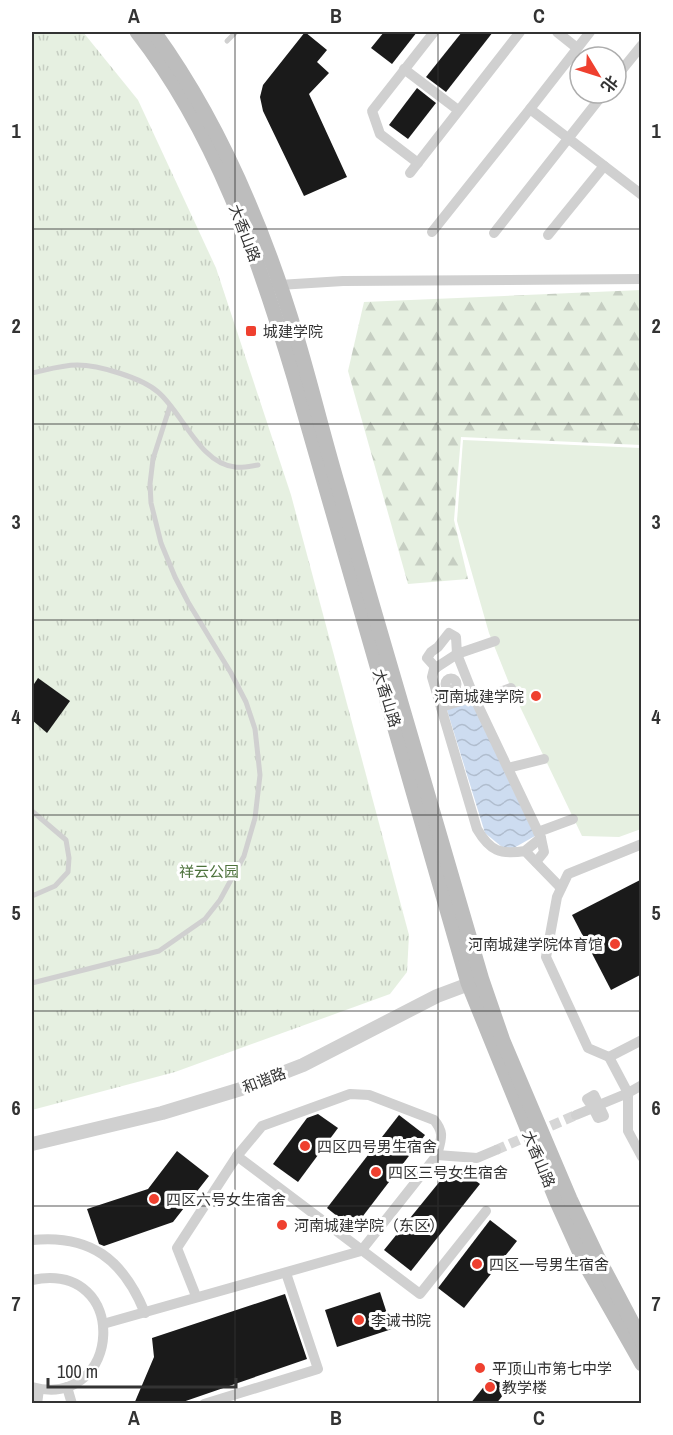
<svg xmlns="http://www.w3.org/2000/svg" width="673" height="1435" font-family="'Archivo Narrow','Noto Sans SC',sans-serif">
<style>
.grass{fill:url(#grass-tufts)}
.forest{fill:url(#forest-firs)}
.pitch{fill:#e6f0e1}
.water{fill:url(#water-waves)}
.building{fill:#1a1a1a}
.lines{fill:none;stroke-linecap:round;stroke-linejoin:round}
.minor-tunnel{stroke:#d6d6d6;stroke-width:10;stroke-dasharray:10 5;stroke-linecap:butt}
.service{stroke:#d0d0d0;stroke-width:5}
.minor{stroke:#d0d0d0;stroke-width:10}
.tertiary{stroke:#d0d0d0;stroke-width:14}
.secondary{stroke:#bdbdbd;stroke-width:15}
.grid{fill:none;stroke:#333;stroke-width:1.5;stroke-opacity:0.55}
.poi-dot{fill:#ef402f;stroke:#fff;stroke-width:2}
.labels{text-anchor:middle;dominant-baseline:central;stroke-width:6;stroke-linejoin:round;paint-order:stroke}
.street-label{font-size:15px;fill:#333;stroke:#fff}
.poi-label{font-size:15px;fill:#333;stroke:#fff;text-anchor:start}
.park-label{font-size:15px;fill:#4d723c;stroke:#fff}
.neatline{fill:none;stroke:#333;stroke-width:2}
.grid-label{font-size:20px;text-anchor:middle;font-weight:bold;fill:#333}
</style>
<defs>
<pattern id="grass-tufts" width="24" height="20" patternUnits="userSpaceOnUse" patternTransform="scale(1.5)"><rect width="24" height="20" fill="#e6f0e1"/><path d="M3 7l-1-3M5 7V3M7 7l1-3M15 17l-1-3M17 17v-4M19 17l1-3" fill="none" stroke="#c6cec2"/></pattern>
<pattern id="forest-firs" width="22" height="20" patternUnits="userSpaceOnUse" patternTransform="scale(1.5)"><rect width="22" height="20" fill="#e6f0e1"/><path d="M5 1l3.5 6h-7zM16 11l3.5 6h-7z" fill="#c6cec2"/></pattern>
<pattern id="water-waves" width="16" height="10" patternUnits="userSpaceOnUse" patternTransform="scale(1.5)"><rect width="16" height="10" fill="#cddcf0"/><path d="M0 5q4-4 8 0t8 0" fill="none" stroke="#b0bdce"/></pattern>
</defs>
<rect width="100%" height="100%" fill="#fff"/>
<polygon class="grass" points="32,32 83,32 138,100 216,268 291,495 409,935 407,972 390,994 175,1072 32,1110"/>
<polygon class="forest" points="641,290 641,445 461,437 454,520 468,579 408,584 348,371 364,302"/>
<polygon class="pitch" points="463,440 641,448 641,829 619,837 582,836 511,688 489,633 457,521"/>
<polygon class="water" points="471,700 535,836 512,849 502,847 485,833 447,710"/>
<g class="building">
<polygon points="305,32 327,50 317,62 329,73 309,94 347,177 304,196 263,111 260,97 263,85"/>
<polygon points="384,32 417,32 392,64 371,48"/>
<polygon points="462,32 493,32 446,92 426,77"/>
<polygon points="417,88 436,103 408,139 389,125"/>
<polygon points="38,678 70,701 47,733 32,720 32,687"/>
<polygon points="642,879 642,974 611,990 572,915"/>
<polygon points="318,1114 338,1128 298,1182 273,1164 307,1118"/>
<polygon points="399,1115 425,1135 353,1229 327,1208"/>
<polygon points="177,1151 209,1176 173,1222 104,1246 99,1244 87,1209 148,1189"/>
<polygon points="454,1164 480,1184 411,1271 384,1250"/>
<polygon points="490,1220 517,1241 464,1308 438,1288"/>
<polygon points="380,1292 392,1329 337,1347 325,1310"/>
<polygon points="285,1294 307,1359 177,1404 134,1404 154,1357 152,1338"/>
<polygon points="490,1379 510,1386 496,1404 470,1404"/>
</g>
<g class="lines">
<polyline class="minor-tunnel" points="496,1150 576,1115"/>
<g class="service">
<polyline points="227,41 236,32"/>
<path d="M 32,373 C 46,370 62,365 77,365 C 99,365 142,378 158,392 C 182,412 200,464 235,467 C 242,468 251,466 258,465"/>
<polyline points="32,811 66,840 69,858 68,872 55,886 32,896"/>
<polyline points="32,983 159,951 205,919 220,900 244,856 255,818 260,775 255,729 246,702 231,673 188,602 175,577 161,543 151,503 150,484 153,459 170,406"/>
</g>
<g class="minor">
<polyline points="557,32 577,48"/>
<polyline points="590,32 530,109 642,195"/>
<polyline points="404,69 458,110"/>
<polyline points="616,77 642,45"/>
<polyline points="418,163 380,134 372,111 434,32"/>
<polyline points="410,173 520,32"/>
<polyline points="432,232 530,109"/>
<polyline points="494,233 604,93"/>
<polyline points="548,235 604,166"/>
<polyline points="273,287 279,285 343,281 642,279"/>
<polyline points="436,668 427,658 431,652 438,647 449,633 456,637 457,654 495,641"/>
<circle cx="451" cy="684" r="5.5"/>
<polyline points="476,701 511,688"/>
<polyline points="441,707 474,697"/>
<polyline points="508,768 544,759"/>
<polyline points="538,832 573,819"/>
<path d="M 525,851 L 541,838 L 474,697 L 457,654 L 434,669 L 432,677 L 477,829 C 490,851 500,855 525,851 L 561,888"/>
<polyline points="536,862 544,852 541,838"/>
<polyline points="609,1057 588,1048 546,957 557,897 568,874 642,844"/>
<polyline points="642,1085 628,1093 628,1131 642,1157"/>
<polyline points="599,1105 628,1093 609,1057 642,1040"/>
<polyline points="576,1115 593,1108 598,1118 604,1116 594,1095 587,1099 593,1108"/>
<path d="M 437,1155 C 441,1139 445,1133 434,1120 L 369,1095 L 350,1094 L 262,1126 L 237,1156 L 420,1294 L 486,1211"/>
<path d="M 32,1240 C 90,1234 123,1259 145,1313"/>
<path d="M 32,1280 C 132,1260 122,1411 32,1387"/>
<polyline points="196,1296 177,1248 237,1156"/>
<polyline points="103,1324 361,1251 437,1155 477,1158 496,1150"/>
<polyline points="67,1387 72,1404"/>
<polyline points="37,1404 39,1389"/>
<polyline points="204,1404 318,1369 286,1273"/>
</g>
<polyline class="tertiary" points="32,1144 162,1113 241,1089 303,1065 437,996 477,981"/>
<g class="secondary">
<path d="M 137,32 C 215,132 258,256 294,377 L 468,983 L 557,1202 L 584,1262 L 642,1364"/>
<path d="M 154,32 C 220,123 265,231 297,338 C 312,388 324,439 339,489 C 386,653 434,817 482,980 L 503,1041 L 570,1199 L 597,1256 L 642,1341"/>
</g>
</g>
<path class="grid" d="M 235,32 L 235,1404M 438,32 L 438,1404M 32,229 L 642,229M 32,424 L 642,424M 32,620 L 642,620M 32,815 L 642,815M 32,1011 L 642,1011M 32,1206 L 642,1206"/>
<g class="poi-dot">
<rect x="245" y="325" width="12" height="12" rx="3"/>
<circle cx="536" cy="696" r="6"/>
<circle cx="615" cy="944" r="6"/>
<circle cx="305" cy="1146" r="6"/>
<circle cx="376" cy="1172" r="6"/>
<circle cx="154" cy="1199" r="6"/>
<circle cx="282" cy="1225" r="6"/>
<circle cx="477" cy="1264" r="6"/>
<circle cx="359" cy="1320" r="6"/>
<circle cx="480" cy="1368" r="6"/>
<circle cx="490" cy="1387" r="6"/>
</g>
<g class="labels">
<g class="street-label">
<text transform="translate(245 233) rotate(69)">大香山路</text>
<text transform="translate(387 698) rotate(73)">大香山路</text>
<text transform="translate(264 1080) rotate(-21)">和谐路</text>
<text transform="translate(539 1159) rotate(67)">大香山路</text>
</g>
<g class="poi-label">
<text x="263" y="331">城建学院</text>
<text x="524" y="696" text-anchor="end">河南城建学院</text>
<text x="603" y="944" text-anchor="end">河南城建学院体育馆</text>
<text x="317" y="1146">四区四号男生宿舍</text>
<text x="388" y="1172">四区三号女生宿舍</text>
<text x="166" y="1199">四区六号女生宿舍</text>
<text x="294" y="1225">河南城建学院（东区）</text>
<text x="489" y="1264">四区一号男生宿舍</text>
<text x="371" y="1320">李诫书院</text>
<text x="492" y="1368">平顶山市第七中学</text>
<text x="502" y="1387">教学楼</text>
</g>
<g class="park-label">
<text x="209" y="871">祥云公园</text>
</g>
</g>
<rect width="673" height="1435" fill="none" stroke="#ffffff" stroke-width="66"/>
<g transform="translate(598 75) rotate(128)"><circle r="28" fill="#ffffff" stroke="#adadad" stroke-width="1.5"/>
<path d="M0-4.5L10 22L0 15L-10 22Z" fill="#ef402f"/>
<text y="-9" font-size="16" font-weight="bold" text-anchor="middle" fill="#333333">北</text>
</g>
<path d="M48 1378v9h188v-9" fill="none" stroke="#333333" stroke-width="3"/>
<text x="57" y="1378" font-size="18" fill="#333333" stroke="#ffffff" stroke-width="4.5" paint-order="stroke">100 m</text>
<rect x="33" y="33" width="607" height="1369" class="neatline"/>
<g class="grid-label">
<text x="134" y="23">A</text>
<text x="336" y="23">B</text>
<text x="539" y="23">C</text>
<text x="16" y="138">1</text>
<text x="656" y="138">1</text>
<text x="16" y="333">2</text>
<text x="656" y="333">2</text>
<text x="16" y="529">3</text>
<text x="656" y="529">3</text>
<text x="16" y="724">4</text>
<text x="656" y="724">4</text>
<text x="16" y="920">5</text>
<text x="656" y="920">5</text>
<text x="16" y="1115">6</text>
<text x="656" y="1115">6</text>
<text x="16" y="1311">7</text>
<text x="656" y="1311">7</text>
<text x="134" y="1425">A</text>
<text x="336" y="1425">B</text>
<text x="539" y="1425">C</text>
</g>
</svg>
